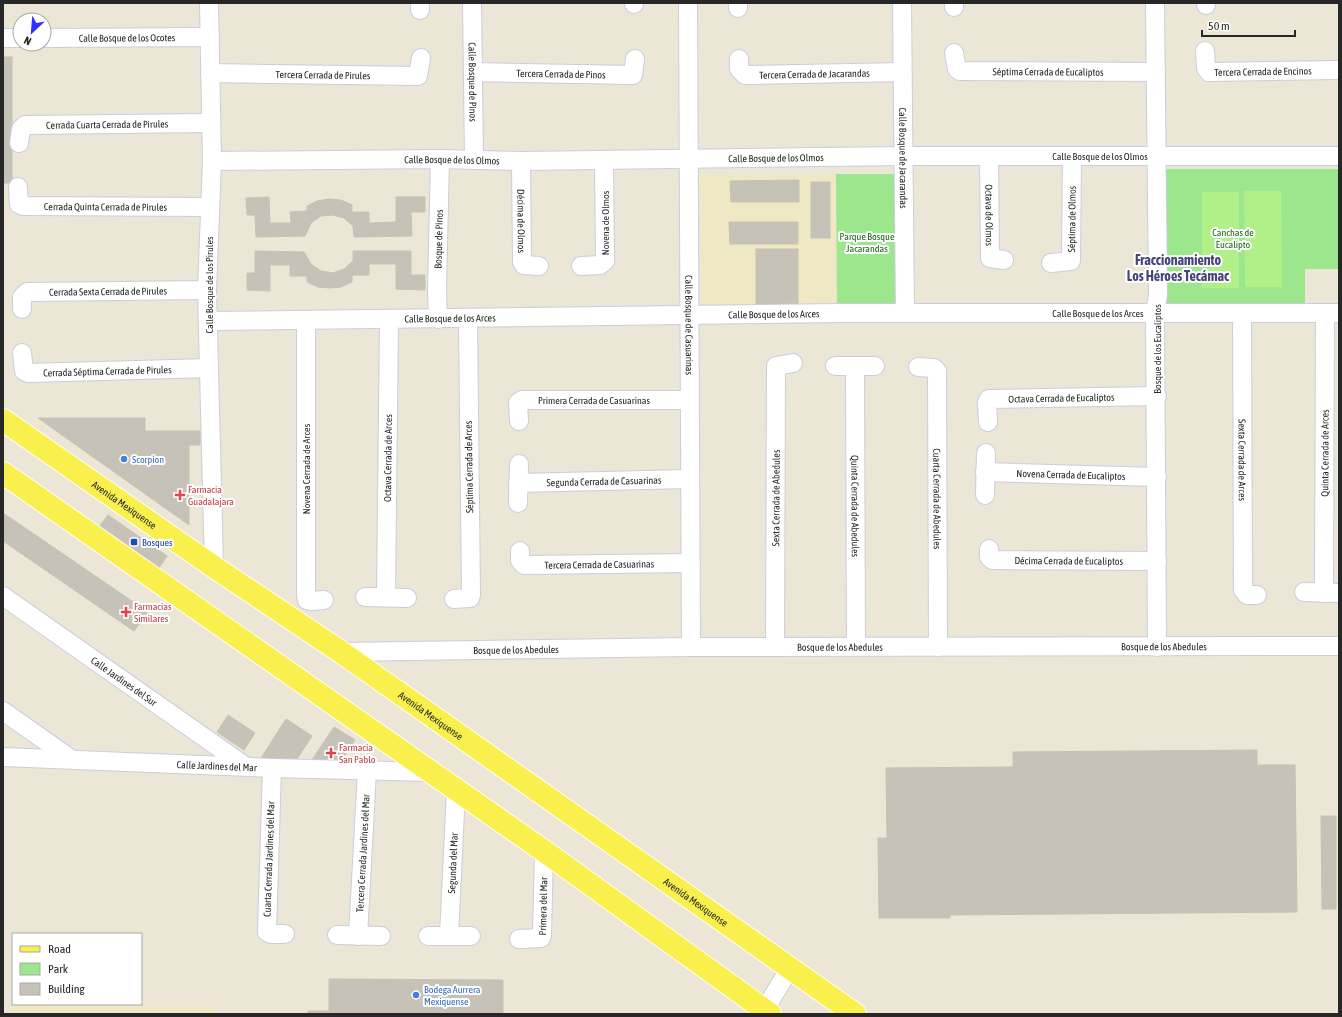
<svg xmlns="http://www.w3.org/2000/svg" width="1342" height="1017" font-family="'Asap Condensed',sans-serif">
<style>
.education{fill:#eee8c4}
.green{fill:#9ce68e}
.pitch{fill:#b1ef88}
.building{fill:#c6c2b7;stroke:#c6c2b1}
.lines{fill:none;stroke-linecap:round;stroke-linejoin:round}
.minor-casing{stroke:#cccce1;stroke-width:20}
.major-casing{stroke:#fff;stroke-width:24}
.minor{stroke:#fff;stroke-width:18}
.major{stroke:#f9f04d;stroke-width:22}
.shop-dot{fill:#3f7fe0;stroke:#fff;stroke-width:1.5}
.health-dot{fill:#e0444e;stroke:#fff;stroke-width:1.5}
.transit-dot{fill:#1a4fb4;stroke:#fff;stroke-width:1.5}
.labels{text-anchor:middle;dominant-baseline:central;stroke-width:4;stroke-linejoin:round;paint-order:stroke}
.street-label{font-size:10px;fill:#272727;stroke:#fff}
.park-label{font-size:10px;fill:#166614;stroke:#fff}
.shop-label{font-size:10px;fill:#366cbe;stroke:#fff;text-anchor:start}
.health-label{font-size:10px;fill:#be3a42;stroke:#fff;text-anchor:start}
.transit-label{font-size:10px;fill:#164399;stroke:#fff;text-anchor:start}
.district-label{font-size:14px;font-weight:bold;fill:#454579;stroke:#fff}
</style>
<rect width="100%" height="100%" fill="#ebe6d6"/>
<g class="education">
<polygon points="700,174 836,174 837,309 701,309"/>
<polygon points="11,1006 215,1007 215,1014 6,1014"/>
</g>
<g class="green">
<polygon points="1165,169 1339,169 1339,269 1305,269 1305,306 1166,306"/>
<polygon points="836,174 897,174 897,309 837,309"/>
</g>
<g class="pitch">
<polygon points="1244,191 1281,191 1282,287 1245,287"/>
<rect x="1202" y="192" width="37" height="96"/>
</g>
<g class="building">
<rect x="3" y="57" width="9" height="126"/>
<polygon points="799,180 799,202 731,202 730,181"/>
<rect x="811" y="182" width="19" height="56"/>
<polygon points="269,197 270,223 291,223 290,212 307,211 307,206 317,201 329,199 341,200 352,205 352,212 369,212 369,223 396,222 396,197 425,197 425,212 411,212 412,236 354,237 353,226 344,218 333,215 321,216 311,223 305,236 256,237 255,215 247,215 246,198"/>
<polygon points="729,222 798,222 798,244 730,244"/>
<rect x="756" y="249" width="42" height="55"/>
<polygon points="255,251 304,252 311,264 321,271 333,273 344,269 353,261 353,251 411,251 411,275 425,275 425,290 396,289 396,264 369,264 369,275 352,275 352,282 341,287 330,288 318,287 307,282 307,276 290,276 290,265 270,265 270,291 247,290 247,273 255,273"/>
<polygon points="38,418 145,418 145,431 200,431 200,445 189,445 189,525"/>
<polygon points="3,513 148,612 134,631 3,541"/>
<polygon points="108,515 167,556 159,568 99,527"/>
<polygon points="228,715 255,733 244,750 217,732"/>
<polygon points="286,719 312,736 293,765 258,763"/>
<polygon points="334,727 355,740 337,767 308,766"/>
<polygon points="1257,750 1257,765 1295,765 1297,912 950,915 950,918 879,918 878,838 887,838 886,768 1013,767 1013,752"/>
<polygon points="1321,816 1336,816 1336,909 1322,909"/>
<polygon points="329,979 503,980 503,1014 308,1014 308,1011 329,1011"/>
</g>
<g class="lines">
<defs>
<g id="minor">
<polyline points="209,3 212,161 207,290 214,567"/>
<polyline points="420,3 420,10"/>
<path id="s1" d="M 472,3 L 474,160"/>
<polyline points="634,3 634,4"/>
<path id="s2" d="M 688,3 L 691,647"/>
<path id="s3" d="M 902,3 L 905,313"/>
<polyline points="954,3 954,7"/>
<polyline points="1155,3 1158,295 1155,312 1157,647"/>
<polyline points="1206,5 1206,3"/>
<polyline points="738,8 738,3"/>
<polyline points="3,38 20,38"/>
<path id="s4" d="M 44,38 L 210,37"/>
<path id="s5" d="M 1205,51 L 1206,68 L 1209,72 L 1339,70"/>
<path id="s6" d="M 954,53 L 957,69 L 960,71 L 1156,72"/>
<path id="s7" d="M 739,59 L 739,69 L 745,75 L 902,72"/>
<path id="s8" d="M 473,72 L 633,75 L 635,59"/>
<path id="s9" d="M 210,73 L 418,76 L 421,58"/>
<path id="s10" d="M 19,143 L 21,129 L 25,125 L 211,123"/>
<path id="s11" d="M 989,157 L 990,258 L 1004,260"/>
<path id="s12" d="M 212,161 L 440,159 L 521,161 L 903,156 L 1339,156"/>
<path id="s13" d="M 521,161 L 522,262 L 524,265 L 539,266"/>
<path id="s14" d="M 18,187 L 19,204 L 23,206 L 209,207"/>
<path id="s15" d="M 1051,263 L 1071,261 L 1072,156"/>
<polyline points="581,266 600,265 605,261 604,160"/>
<path id="s16" d="M 22,309 L 22,297 L 27,292 L 207,290"/>
<path id="s17" d="M 1242,313 L 1243,590 L 1247,595 L 1257,595"/>
<path id="s18" d="M 438,319 L 437,291 L 440,159"/>
<polyline points="306,320 306,596 307,600 311,601 324,600"/>
<path id="s19" d="M 209,321 L 840,313 L 1339,313"/>
<path id="s20" d="M 22,353 L 24,371 L 28,373 L 209,368"/>
<polyline points="835,366 875,366"/>
<path id="s21" d="M 855,366 L 856,646"/>
<path id="s22" d="M 918,367 L 934,368 L 937,371 L 938,647"/>
<path id="s23" d="M 519,421 L 518,403 L 522,400 L 690,400"/>
<path id="s24" d="M 988,422 L 987,402 L 989,399 L 1157,396"/>
<path id="s25" d="M 985,472 L 1157,477"/>
<path id="s26" d="M 518,483 L 689,479"/>
<polyline points="985,495 986,453"/>
<polyline points="518,503 519,464"/>
<path id="s27" d="M 989,549 L 989,557 L 992,560 L 1157,561"/>
<path id="s28" d="M 520,551 L 520,561 L 524,565 L 691,563"/>
<polyline points="1304,592 1339,593"/>
<path id="s29" d="M 1324,593 L 1325,313"/>
<path id="s30" d="M 3,596 L 245,766"/>
<polyline points="365,597 407,598"/>
<path id="s31" d="M 386,597 L 389,319"/>
<polyline points="454,599 470,598 471,595 468,319"/>
<path id="s32" d="M 775,647 L 776,370 L 776,366 L 793,363"/>
<path id="s33" d="M 341,652 L 691,647 L 1339,646"/>
<polyline points="3,711 71,759"/>
<path id="s34" d="M 3,757 L 272,768 L 430,772"/>
<polyline points="272,768 267,932 271,934 285,934"/>
<polyline points="337,935 381,936"/>
<path id="s35" d="M 358,936 L 367,771"/>
<polyline points="428,936 471,936"/>
<path id="s36" d="M 449,936 L 456,790"/>
<path id="s37" d="M 519,939 L 541,938 L 542,935 L 544,851"/>
<polyline points="762,1014 790,968"/>
</g>
<g id="major">
<path id="s38" d="M 3,420 L 214,567 L 341,652 L 855,1014"/>
<polyline points="3,473 544,851 770,1014"/>
</g>
</defs>
<use href="#minor" class="minor-casing"/>
<use href="#major" class="major-casing"/>
<use href="#minor" class="minor"/>
<use href="#major" class="major"/>
</g>
<g class="shop-dot">
<circle cx="124" cy="459" r="4"/>
<circle cx="416" cy="995" r="4"/>
</g>
<g class="health-dot">
<path d="M178 489h4v4h4v4h-4v4h-4v-4h-4v-4h4z"/>
<path d="M124 606h4v4h4v4h-4v4h-4v-4h-4v-4h4z"/>
<path d="M329 747h4v4h4v4h-4v4h-4v-4h-4v-4h4z"/>
</g>
<rect class="transit-dot" x="130" y="538" width="8" height="8" rx="2"/>
<g class="labels">
<g class="street-label">
<text stroke="none"><textPath href="#s4" startOffset="83">Calle Bosque de los Ocotes</textPath></text>
<text stroke="none"><textPath href="#s6" startOffset="108">Séptima Cerrada de Eucaliptos</textPath></text>
<text stroke="none"><textPath href="#s5" startOffset="76">Tercera Cerrada de Encinos</textPath></text>
<text stroke="none"><textPath href="#s8" startOffset="88">Tercera Cerrada de Pinos</textPath></text>
<text stroke="none"><textPath href="#s7" startOffset="88">Tercera Cerrada de Jacarandas</textPath></text>
<text stroke="none"><textPath href="#s9" startOffset="113">Tercera Cerrada de Pirules</textPath></text>
<text stroke="none"><textPath href="#s1" startOffset="79">Calle Bosque de Pinos</textPath></text>
<text stroke="none"><textPath href="#s10" startOffset="102">Cerrada Cuarta Cerrada de Pirules</textPath></text>
<text stroke="none"><textPath href="#s12" startOffset="888">Calle Bosque de los Olmos</textPath></text>
<text stroke="none"><textPath href="#s12" startOffset="564">Calle Bosque de los Olmos</textPath></text>
<text stroke="none"><textPath href="#s3" startOffset="155">Calle Bosque de Jacarandas</textPath></text>
<text stroke="none"><textPath href="#s12" startOffset="240">Calle Bosque de los Olmos</textPath></text>
<text stroke="none"><textPath href="#s14" startOffset="104">Cerrada Quinta Cerrada de Pirules</textPath></text>
<text stroke="none"><textPath href="#s11" startOffset="58">Octava de Olmos</textPath></text>
<text stroke="none"><textPath href="#s15" startOffset="62">Séptima de Olmos</textPath></text>
<text stroke="none"><textPath href="#s13" startOffset="60">Décima de Olmos</textPath></text>
<text transform="translate(605 223) rotate(-90)">Novena de Olmos</text>
<text stroke="none"><textPath href="#s18" startOffset="80">Bosque de Pinos</textPath></text>
<text transform="translate(209 285) rotate(-90)">Calle Bosque de los Pirules</text>
<text stroke="none"><textPath href="#s16" startOffset="100">Cerrada Sexta Cerrada de Pirules</textPath></text>
<text stroke="none"><textPath href="#s19" startOffset="889">Calle Bosque de los Arces</textPath></text>
<text stroke="none"><textPath href="#s19" startOffset="565">Calle Bosque de los Arces</textPath></text>
<text stroke="none"><textPath href="#s19" startOffset="241">Calle Bosque de los Arces</textPath></text>
<text stroke="none"><textPath href="#s2" startOffset="322">Calle Bosque de Casuarinas</textPath></text>
<text transform="translate(1157 349) rotate(-90)">Bosque de los Eucaliptos</text>
<text stroke="none"><textPath href="#s20" startOffset="102">Cerrada Séptima Cerrada de Pirules</textPath></text>
<text stroke="none"><textPath href="#s24" startOffset="96">Octava Cerrada de Eucaliptos</textPath></text>
<text stroke="none"><textPath href="#s23" startOffset="95">Primera Cerrada de Casuarinas</textPath></text>
<text stroke="none"><textPath href="#s29" startOffset="140">Quinta Cerrada de Arces</textPath></text>
<text stroke="none"><textPath href="#s31" startOffset="139">Octava Cerrada de Arces</textPath></text>
<text stroke="none"><textPath href="#s17" startOffset="147">Sexta Cerrada de Arces</textPath></text>
<text transform="translate(469 467) rotate(-91)">Séptima Cerrada de Arces</text>
<text transform="translate(306 469) rotate(-90)">Novena Cerrada de Arces</text>
<text stroke="none"><textPath href="#s25" startOffset="86">Novena Cerrada de Eucaliptos</textPath></text>
<text stroke="none"><textPath href="#s26" startOffset="86">Segunda Cerrada de Casuarinas</textPath></text>
<text stroke="none"><textPath href="#s32" startOffset="149">Sexta Cerrada de Abedules</textPath></text>
<text stroke="none"><textPath href="#s22" startOffset="148">Cuarta Cerrada de Abedules</textPath></text>
<text stroke="none"><textPath href="#s38" startOffset="148">Avenida Mexiquense</textPath></text>
<text stroke="none"><textPath href="#s21" startOffset="140">Quinta Cerrada de Abedules</textPath></text>
<text stroke="none"><textPath href="#s27" startOffset="89">Décima Cerrada de Eucaliptos</textPath></text>
<text stroke="none"><textPath href="#s28" startOffset="91">Tercera Cerrada de Casuarinas</textPath></text>
<text stroke="none"><textPath href="#s33" startOffset="499">Bosque de los Abedules</textPath></text>
<text stroke="none"><textPath href="#s33" startOffset="823">Bosque de los Abedules</textPath></text>
<text stroke="none"><textPath href="#s33" startOffset="175">Bosque de los Abedules</textPath></text>
<text stroke="none"><textPath href="#s30" startOffset="148">Calle Jardines del Sur</textPath></text>
<text stroke="none"><textPath href="#s38" startOffset="520">Avenida Mexiquense</textPath></text>
<text stroke="none"><textPath href="#s34" startOffset="214">Calle Jardines del Mar</textPath></text>
<text stroke="none"><textPath href="#s35" startOffset="83">Tercera Cerrada Jardines del Mar</textPath></text>
<text transform="translate(269 859) rotate(-88)">Cuarta Cerrada Jardines del Mar</text>
<text stroke="none"><textPath href="#s36" startOffset="73">Segunda del Mar</textPath></text>
<text stroke="none"><textPath href="#s38" startOffset="844">Avenida Mexiquense</textPath></text>
<text stroke="none"><textPath href="#s37" startOffset="54">Primera del Mar</textPath></text>
</g>
<g class="park-label">
<text x="1233" y="232">Canchas de<tspan x="1233" dy="12">Eucalipto</tspan></text>
<text x="867" y="236">Parque Bosque<tspan x="867" dy="12">Jacarandas</tspan></text>
</g>
<g class="shop-label">
<text x="132" y="459">Scorpion</text>
<text x="424" y="989">Bodega Aurrera<tspan x="424" dy="12">Mexiquense</tspan></text>
</g>
<g class="health-label">
<text x="188" y="489">Farmacia<tspan x="188" dy="12">Guadalajara</tspan></text>
<text x="134" y="606">Farmacias<tspan x="134" dy="12">Similares</tspan></text>
<text x="339" y="747">Farmacia<tspan x="339" dy="12">San Pablo</tspan></text>
</g>
<g class="transit-label">
<text x="142" y="542">Bosques</text>
</g>
<g class="district-label">
<text x="1178" y="260">Fraccionamiento<tspan x="1178" dy="16">Los Héroes Tecámac</tspan></text>
</g>
</g>
<rect width="1342" height="1017" fill="none" stroke="#272727" stroke-width="8"/>
<rect x="12" y="933" width="130" height="72" fill="#ffffff" stroke="#a9a9a9"/>
<rect x="20" y="946" width="20" height="6" fill="#f9f04d" stroke="#a9a9a9"/>
<text x="48" y="953" font-size="12" fill="#272727">Road</text>
<rect x="20" y="963" width="20" height="12" fill="#9ce68e" stroke="#a9a9a9"/>
<text x="48" y="973" font-size="12" fill="#272727">Park</text>
<rect x="20" y="983" width="20" height="12" fill="#c6c2b7" stroke="#a9a9a9"/>
<text x="48" y="993" font-size="12" fill="#272727">Building</text>
<g transform="translate(32 32) rotate(206)"><circle r="19" fill="#ffffff" stroke="#a9a9a9"/>
<path d="M0-3L7 15L0 10L-7 15Z" fill="#2f31ff"/>
<text y="-6" font-size="11" font-weight="bold" text-anchor="middle" fill="#272727">N</text>
</g>
<path d="M1202 30v6h93v-6" fill="none" stroke="#272727" stroke-width="2"/>
<text x="1208" y="30" font-size="12" fill="#272727" stroke="#ffffff" stroke-width="3" paint-order="stroke">50 m</text>
</svg>
